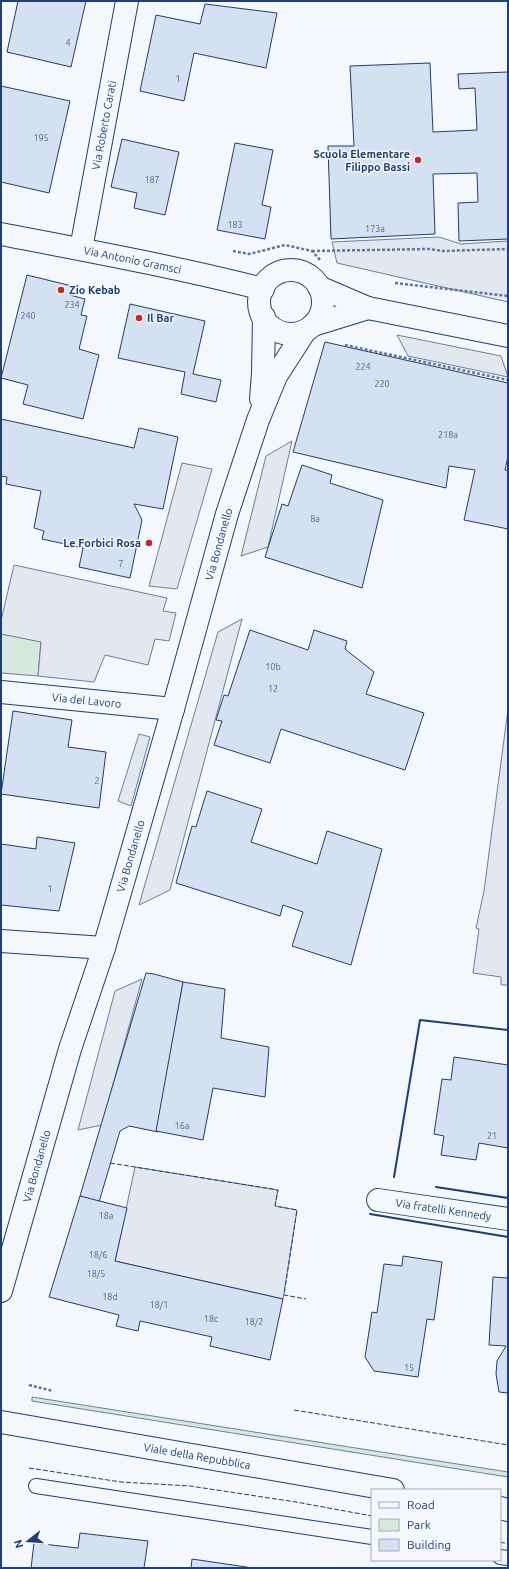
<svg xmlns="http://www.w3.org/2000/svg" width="509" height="1569" font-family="Ubuntu,sans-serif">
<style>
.green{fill:#d7e8df;stroke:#687fa3}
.parking{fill:#e3e8f0;stroke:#687fa3}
.building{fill:#d5e0f0;stroke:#1d3f73}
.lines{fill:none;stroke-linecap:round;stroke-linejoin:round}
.service-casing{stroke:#1d3f73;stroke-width:16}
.minor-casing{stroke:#1d3f73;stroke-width:24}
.tertiary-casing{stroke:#1d3f73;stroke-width:24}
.primary-casing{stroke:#1d3f73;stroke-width:24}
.path{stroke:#5e769c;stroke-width:2.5;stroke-dasharray:3 2;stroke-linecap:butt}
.service{stroke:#f4f7fb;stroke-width:14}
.minor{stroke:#f4f7fb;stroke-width:22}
.tertiary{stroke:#f4f7fb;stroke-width:22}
.primary{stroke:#f4f7fb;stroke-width:22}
.fence{stroke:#1d3f73;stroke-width:1;stroke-dasharray:5 2;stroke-linecap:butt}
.wall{stroke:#1d3f73;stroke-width:2}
.poi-dot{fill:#c62828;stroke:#f4f7fb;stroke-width:1.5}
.labels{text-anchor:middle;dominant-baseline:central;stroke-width:3;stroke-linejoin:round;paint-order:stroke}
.number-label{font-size:9px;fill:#4b6792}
.street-label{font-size:11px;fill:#1d3f73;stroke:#f4f7fb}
.poi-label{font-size:11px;font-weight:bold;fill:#1d3f73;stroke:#f4f7fb;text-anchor:end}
</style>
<rect width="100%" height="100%" fill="#f4f7fb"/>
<g class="green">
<polygon points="1,634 41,641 38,676 1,673"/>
<polygon points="32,1397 508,1472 508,1477 32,1401"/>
</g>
<g class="parking">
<polygon points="439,237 461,244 508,241 508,302 337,263 332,242"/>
<polygon points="397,335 501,356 508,377 408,356"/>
<polygon points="292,441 268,547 241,556 266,456"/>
<polygon points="182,463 212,469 177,589 149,586"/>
<polygon points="14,565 167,598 163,611 176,613 169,641 155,639 148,665 105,655 94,682 38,676 41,642 1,634 1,621"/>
<polygon points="242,619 170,890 139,905 218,632"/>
<polygon points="508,709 508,985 501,985 501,977 473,973 479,929 476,928 484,891"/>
<polygon points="139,734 150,737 131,806 118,801"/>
<polygon points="142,979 102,1125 78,1130 115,991"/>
<polygon points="135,1167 278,1190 275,1206 297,1210 283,1299 115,1261"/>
</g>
<g class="building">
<polygon points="18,1 86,1 71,67 7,52"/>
<polygon points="205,4 277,13 266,68 194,53 184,101 140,91 156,15 200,24"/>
<polygon points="430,63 433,132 477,130 475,88 459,89 458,74 508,72 508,239 459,241 458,203 478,202 477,173 433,174 435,234 331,239 328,146 354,146 350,66"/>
<polygon points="1,86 70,101 49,193 1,182"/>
<polygon points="122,139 179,152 165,215 134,208 137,193 111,187"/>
<polygon points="235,143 273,150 262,205 271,207 265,239 217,230"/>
<polygon points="27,275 72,286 70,295 85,299 81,315 87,316 79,349 99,355 83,419 23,404 28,385 1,378"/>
<polygon points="130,304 205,321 193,374 221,380 216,402 181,394 185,372 118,358"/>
<polygon points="325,342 508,383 508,456 505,470 508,471 508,529 464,520 475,470 449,466 446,488 293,452"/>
<polygon points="1,419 134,448 139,428 178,437 163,509 134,504 142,520 130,578 79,567 83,548 42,539 44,531 34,528 41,491 6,484 7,477 1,476"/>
<polygon points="302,465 332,475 330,483 383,500 362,588 265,557 282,504 288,506"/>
<polygon points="250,630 308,650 314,630 347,641 345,649 374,672 366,694 424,713 405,770 281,729 270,763 214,745 222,721 216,720 224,695 228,696"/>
<polygon points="13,711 72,720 68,747 106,752 99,808 1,794"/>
<polygon points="207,791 262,809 251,842 317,864 327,831 382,849 351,965 292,946 303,912 283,905 280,916 176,883 192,826 196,827"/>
<polygon points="37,837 75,843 59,911 1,905 1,844 36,849"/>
<polygon points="146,973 154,974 183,982 158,1132 129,1126 120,1131 99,1202 80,1196"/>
<polygon points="183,982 225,989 221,1038 269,1047 265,1097 213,1088 203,1140 156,1131"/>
<polygon points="454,1057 508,1065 508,1148 479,1143 476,1160 441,1155 444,1136 434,1134 442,1079 451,1080"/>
<polygon points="80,1196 127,1208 115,1261 283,1299 270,1360 210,1346 212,1337 140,1321 138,1331 116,1326 119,1315 49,1297"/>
<polygon points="403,1256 442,1262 434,1320 427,1319 418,1377 374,1371 365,1357 372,1312 377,1313 384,1264 402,1266"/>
<polygon points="493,1277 508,1278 508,1393 499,1392 496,1374 497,1361 506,1346 489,1345"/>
<polygon points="80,1533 148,1541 144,1568 31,1568 34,1543 78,1548"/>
<polygon points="192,1559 253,1568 191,1568"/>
</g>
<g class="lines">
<defs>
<g id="service">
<polyline points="36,1486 372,1537"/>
<polyline points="500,1557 508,1558"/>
</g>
<g id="minor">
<path id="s1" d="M 81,249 L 127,1"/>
<path id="s2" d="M 1,692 L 173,709"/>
<polyline points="1,941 104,948"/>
<path id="s3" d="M 378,1200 L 508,1219"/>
</g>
<g id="tertiary">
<polyline points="261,399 263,373 264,317"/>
<path id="s4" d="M 1,1291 L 70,1049 L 104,948 L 173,709 L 227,514 L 258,420 L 276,376 L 305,331"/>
<path id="s5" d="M 1,1422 L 393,1490"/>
<polyline points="500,1508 508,1510"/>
</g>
<g id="primary">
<path id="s6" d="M 1,234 C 89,251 176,267 263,289"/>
<circle cx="291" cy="302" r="32"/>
<polyline points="319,287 368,308 508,336"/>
<polyline points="313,325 368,308"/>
</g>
</defs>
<use href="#service" class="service-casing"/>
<use href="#minor" class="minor-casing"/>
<use href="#tertiary" class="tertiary-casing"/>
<use href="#primary" class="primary-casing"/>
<g class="path">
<polyline points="233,251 249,254 285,245 312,251 320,260"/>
<polyline points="312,251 429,249 443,251 508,249"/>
<polyline points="395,283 508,296"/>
<polyline points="345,345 508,380"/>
<polyline points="29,1385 53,1391"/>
</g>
<use href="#service" class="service"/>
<use href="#minor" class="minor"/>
<use href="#tertiary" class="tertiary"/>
<use href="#primary" class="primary"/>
<g class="fence">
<polyline points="110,1163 278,1190 275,1206 297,1210 284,1295 306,1299"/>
<polyline points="294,1410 508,1445"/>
<polyline points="29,1468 121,1482 190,1486 296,1502 372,1516"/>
<polyline points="500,1542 508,1544"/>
</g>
<g class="wall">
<polyline points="394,1177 420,1020 508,1030"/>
<polyline points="436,1187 508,1198"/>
<polyline points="370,1214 508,1237"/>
</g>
</g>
<g class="poi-dot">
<circle cx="418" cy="160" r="4"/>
<circle cx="61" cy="290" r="4"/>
<circle cx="139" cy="318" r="4"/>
<circle cx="149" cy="543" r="4"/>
</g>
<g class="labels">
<g class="number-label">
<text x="68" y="43">4</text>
<text x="178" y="79">1</text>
<text x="41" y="138">195</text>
<text x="152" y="180">187</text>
<text x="235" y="225">183</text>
<text x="375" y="229">173a</text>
<text x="72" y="305">234</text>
<text x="28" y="316">240</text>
<text x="363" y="367">224</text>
<text x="382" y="384">220</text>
<text x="448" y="435">218a</text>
<text x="315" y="519">8a</text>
<text x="121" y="564">7</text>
<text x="273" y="667">10b</text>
<text x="273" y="689">12</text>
<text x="97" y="781">2</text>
<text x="50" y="889">1</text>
<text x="182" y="1126">16a</text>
<text x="492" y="1136">21</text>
<text x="106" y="1216">18a</text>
<text x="98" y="1255">18/6</text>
<text x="96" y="1274">18/5</text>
<text x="110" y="1297">18d</text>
<text x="159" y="1305">18/1</text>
<text x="211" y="1319">18c</text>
<text x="254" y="1322">18/2</text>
<text x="409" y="1368">15</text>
</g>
<g class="street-label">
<text stroke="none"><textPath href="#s1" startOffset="126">Via Roberto Carati</textPath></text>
<text stroke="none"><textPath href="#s6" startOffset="134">Via Antonio Gramsci</textPath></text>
<text stroke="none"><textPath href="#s4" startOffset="778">Via Bondanello</textPath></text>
<text stroke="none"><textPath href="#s2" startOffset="86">Via del Lavoro</textPath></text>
<text stroke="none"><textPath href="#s4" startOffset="454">Via Bondanello</textPath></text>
<text stroke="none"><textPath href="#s4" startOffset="130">Via Bondanello</textPath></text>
<text stroke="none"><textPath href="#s3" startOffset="66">Via fratelli Kennedy</textPath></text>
<text stroke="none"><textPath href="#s5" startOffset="199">Viale della Repubblica</textPath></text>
</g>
<g class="poi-label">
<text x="410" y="154">Scuola Elementare<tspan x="410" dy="13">Filippo Bassi</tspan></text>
<text x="69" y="290" text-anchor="start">Zio Kebab</text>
<text x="147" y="318" text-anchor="start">Il Bar</text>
<text x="141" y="543">Le Forbici Rosa</text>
</g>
</g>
<rect width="509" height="1569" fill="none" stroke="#1d3f73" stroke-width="4"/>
<rect x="371" y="1489" width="130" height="72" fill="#f4f7fb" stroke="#9eadc5"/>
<rect x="379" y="1502" width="20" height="6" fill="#f4f7fb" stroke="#9eadc5"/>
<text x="407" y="1509" font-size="12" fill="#1d3f73">Road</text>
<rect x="379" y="1519" width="20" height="12" fill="#d7e8df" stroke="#9eadc5"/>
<text x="407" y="1529" font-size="12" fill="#1d3f73">Park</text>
<rect x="379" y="1539" width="20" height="12" fill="#d5e0f0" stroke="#9eadc5"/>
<text x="407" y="1549" font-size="12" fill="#1d3f73">Building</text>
<g transform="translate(28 1541) rotate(253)" stroke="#f4f7fb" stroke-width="3" paint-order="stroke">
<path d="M0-3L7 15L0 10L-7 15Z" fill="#1d3f73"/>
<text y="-6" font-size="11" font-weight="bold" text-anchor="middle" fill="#1d3f73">N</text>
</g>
</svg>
